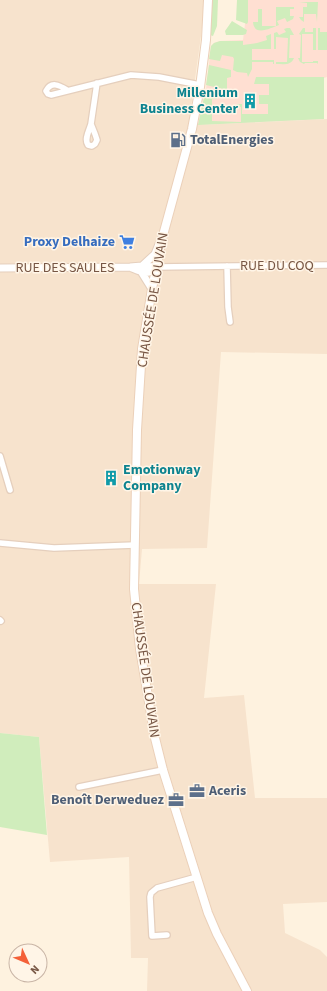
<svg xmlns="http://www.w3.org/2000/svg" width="327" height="991" font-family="'Source Sans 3',sans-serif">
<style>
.residential{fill:#f7e3cd}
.commercial{fill:#ffdfd2}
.green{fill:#d0edbc}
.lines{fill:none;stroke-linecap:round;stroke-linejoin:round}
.minor-casing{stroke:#e5cfbd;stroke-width:8}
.tertiary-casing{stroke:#e5cfbd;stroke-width:9}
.secondary-casing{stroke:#ebd0b9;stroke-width:10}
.minor{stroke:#fff;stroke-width:5.5}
.tertiary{stroke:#fff;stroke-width:7}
.secondary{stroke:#fff;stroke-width:8}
.labels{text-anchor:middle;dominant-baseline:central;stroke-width:3;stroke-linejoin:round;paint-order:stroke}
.culture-label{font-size:14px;font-weight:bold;fill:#0d838f;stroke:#fff5e7;text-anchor:end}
.service-label{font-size:14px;font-weight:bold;fill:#4e5e75;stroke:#fff5e7;text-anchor:start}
.shop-label{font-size:14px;font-weight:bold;fill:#366cbe;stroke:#fff5e7;text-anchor:end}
.street-label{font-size:14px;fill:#775644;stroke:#fff5e7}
</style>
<rect width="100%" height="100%" fill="#fef2df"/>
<path class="residential" d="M0 0H205L201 36 189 122 199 125 327 119V354L221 352 207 548 142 549 139 584H216L204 698 244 695 255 798H327V902L283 904 285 933 320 950 327 957V991H147L148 958H131L129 857 50 862 39 737 0 733Z"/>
<path class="commercial" d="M246 0H327V77L324 78V119L198 125 206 89 211 46 214 43 220 41 243 40 245 24Z"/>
<path class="green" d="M211 0H218L217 26 213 36 210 35Z
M237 0H248V22L247 24 236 20Z
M299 2H318L317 22 316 14H304V22L301 20 299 17H303V7H307V3Z
M276 7H294V9H290V16H294L293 19 287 22 285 18 277 21 279 25C271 28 254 37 253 22H258V9H262V26H276Z
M232 21 247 30 246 34 243 35H226L225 31Z
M287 28H290L294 35H290L289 58H294C291 66 283 64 276 64V62H287L288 38 276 37V49H274V33L277 32 279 35 286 32 284 29Z
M303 28H305V32H313V28H316V50H313V34H302V62H313V61H318V64L317 63H305L304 64 300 62 298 58H300L301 35 299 34Z
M318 28H320V32H327V50H318Z
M271 34V49H252V60H274V64H273V62H252V69L248 77 247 73 237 72 233 70 234 59 233 57 222 55 220 61 209 59 211 46 214 43 220 41H243V45L257 43 267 40 266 36Z
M209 65 231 70V77L227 78V90H231V91L206 85Z
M256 77H324V119L198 125 205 93 216 96 217 99H212V121L241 122V107L237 106V104H242V114H268V104H259V95H269V84H254Z
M0 733 39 737 47 835 0 827Z"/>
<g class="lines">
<defs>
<path id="minor" d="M67 90C59 85 51 81 46 91L48 94 51 95 131 75 159 77 200 85
M91 124C89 131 84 139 88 145L92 146 95 144 97 140 95 134 91 124 97 83
M227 266 228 307 230 322
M156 267 327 265
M0 456 10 490
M0 543 54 548 135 545
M0 620 1 621
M79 787 163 770
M167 935 152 936 150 897 151 893 157 888 197 877"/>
<path id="tertiary" d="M142 266 155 254 159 244
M0 268 130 267 142 266 156 267
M132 268C141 272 149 276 156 267
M142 273 152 289"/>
<path id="secondary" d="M208 0 206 40 200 87 192 129 162 239 152 289 142 349 137 430 134 589 140 649 155 738 163 770 208 913 217 934 247 991"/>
</defs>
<use href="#minor" class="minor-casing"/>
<use href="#tertiary" class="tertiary-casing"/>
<use href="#secondary" class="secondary-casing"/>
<use href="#minor" class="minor"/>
<use href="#tertiary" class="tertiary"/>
<use href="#secondary" class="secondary"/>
</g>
<defs>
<symbol id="building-bare" viewBox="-9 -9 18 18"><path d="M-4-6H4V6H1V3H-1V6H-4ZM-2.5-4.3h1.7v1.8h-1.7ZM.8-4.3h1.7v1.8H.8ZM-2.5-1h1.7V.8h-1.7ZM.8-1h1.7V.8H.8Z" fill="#0f9aa8" stroke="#fff5e7" stroke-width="2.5" paint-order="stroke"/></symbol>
<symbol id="fuel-bare" viewBox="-9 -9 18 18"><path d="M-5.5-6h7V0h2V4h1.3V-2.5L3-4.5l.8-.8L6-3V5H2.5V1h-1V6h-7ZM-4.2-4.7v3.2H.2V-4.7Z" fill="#5c6f8a" stroke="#fff5e7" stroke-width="2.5" paint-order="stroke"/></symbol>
<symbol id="supermarket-bare" viewBox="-9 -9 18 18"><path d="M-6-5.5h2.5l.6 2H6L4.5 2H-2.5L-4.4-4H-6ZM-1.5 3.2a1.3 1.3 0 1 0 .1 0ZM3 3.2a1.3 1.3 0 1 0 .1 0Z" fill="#3f7fe0" stroke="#fff5e7" stroke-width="2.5" paint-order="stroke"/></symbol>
<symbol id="office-bare" viewBox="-9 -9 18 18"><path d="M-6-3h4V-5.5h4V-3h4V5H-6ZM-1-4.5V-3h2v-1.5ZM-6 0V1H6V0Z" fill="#5c6f8a" stroke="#fff5e7" stroke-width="2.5" paint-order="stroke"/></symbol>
</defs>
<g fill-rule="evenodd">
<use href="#building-bare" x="239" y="90" width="22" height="22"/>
<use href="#fuel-bare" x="167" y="129" width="22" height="22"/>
<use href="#supermarket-bare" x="116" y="231" width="22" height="22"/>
<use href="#building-bare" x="100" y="467" width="22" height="22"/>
<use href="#office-bare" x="186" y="780" width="22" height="22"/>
<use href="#office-bare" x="165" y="789" width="22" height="22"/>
</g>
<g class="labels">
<g class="culture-label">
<text x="238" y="93">Millenium<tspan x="238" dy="16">Business Center</tspan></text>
<text x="123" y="470" text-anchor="start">Emotionway<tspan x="123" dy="16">Company</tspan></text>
</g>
<g class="service-label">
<text x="190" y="140">TotalEnergies</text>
<text x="209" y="791">Aceris</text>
<text x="164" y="800" text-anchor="end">Benoît Derweduez</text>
</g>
<g class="shop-label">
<text x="115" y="242">Proxy Delhaize</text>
</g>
<g class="street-label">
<text x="277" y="266">RUE DU COQ</text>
<text x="65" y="268">RUE DES SAULES</text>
<text transform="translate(153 300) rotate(-81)">CHAUSSÉE DE LOUVAIN</text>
<text transform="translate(145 670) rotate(82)">CHAUSSÉE DE LOUVAIN</text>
</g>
</g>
<g transform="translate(28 963) rotate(134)"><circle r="19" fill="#fff5e7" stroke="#c9b5a6"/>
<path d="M0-3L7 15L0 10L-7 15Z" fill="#f46038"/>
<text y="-6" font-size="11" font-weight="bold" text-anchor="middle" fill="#775644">N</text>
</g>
</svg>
